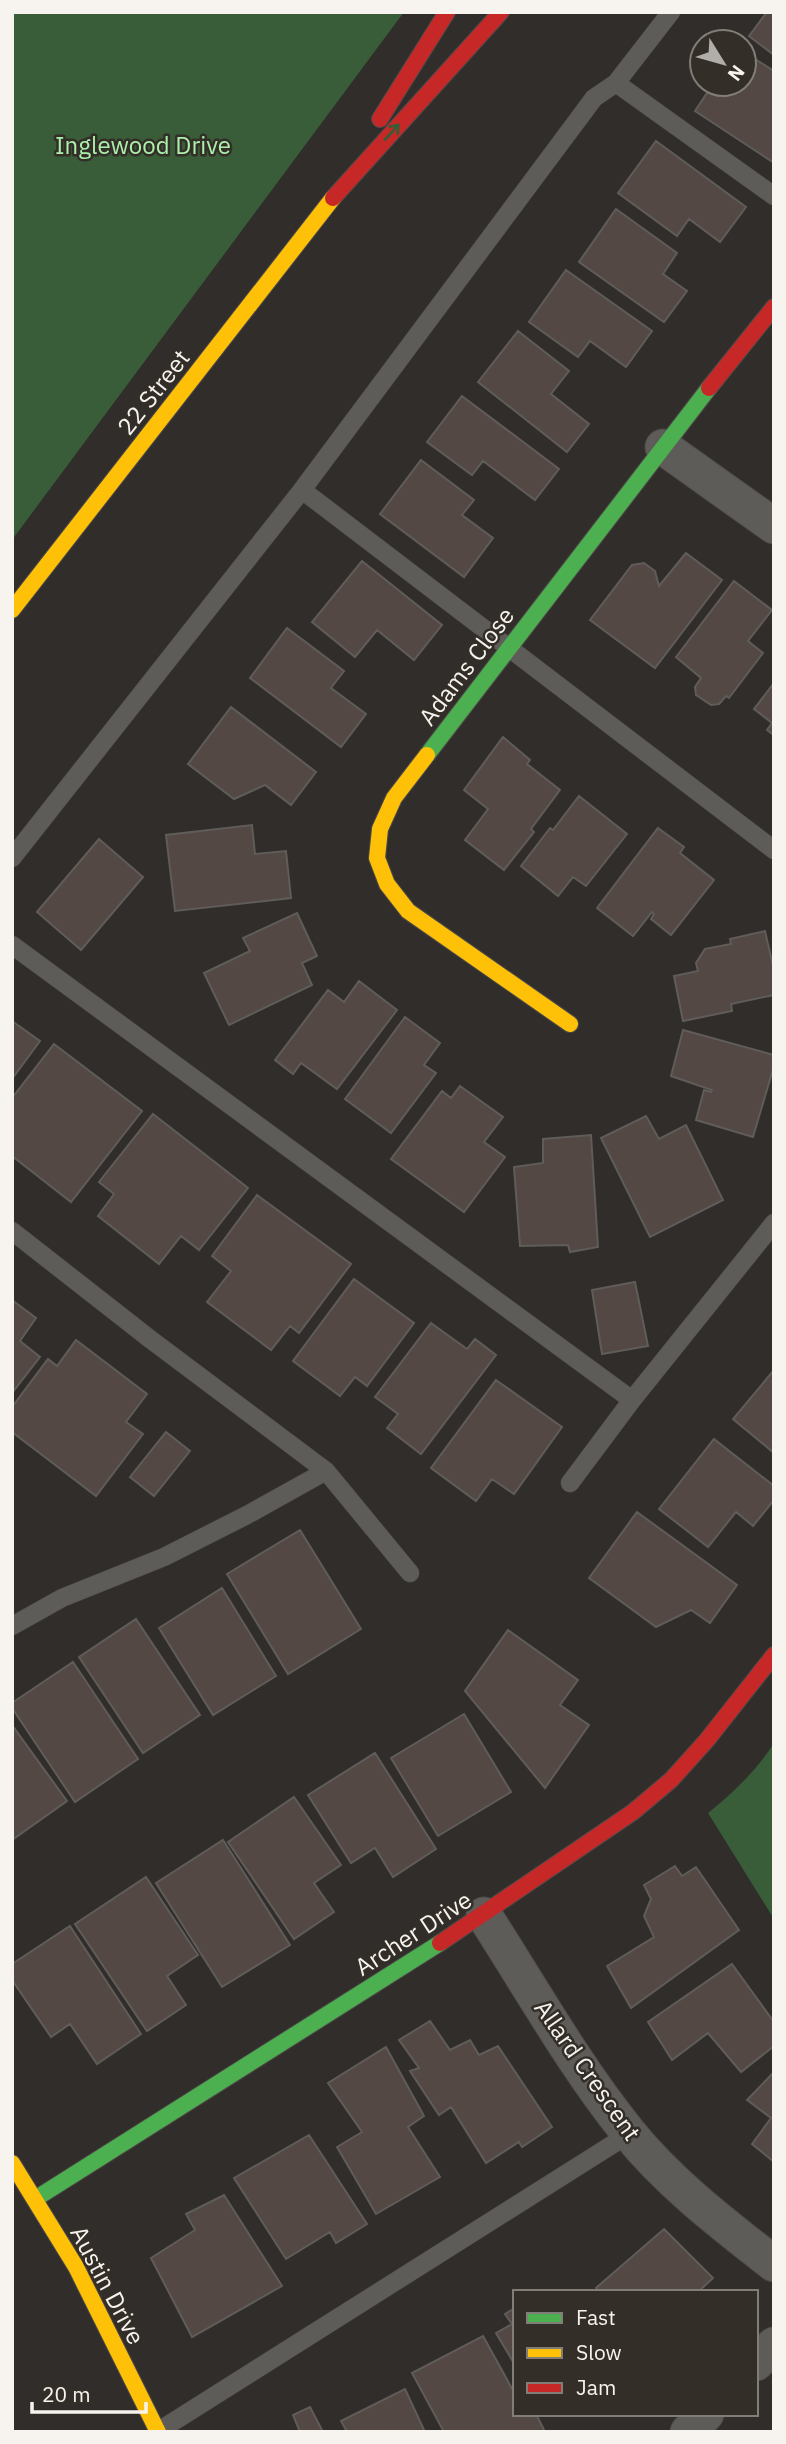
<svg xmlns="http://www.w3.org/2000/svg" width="786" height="2444" font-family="'IBM Plex Sans',sans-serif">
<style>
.green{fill:#395c39}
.building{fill:#534844;stroke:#5f5c5a;stroke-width:2}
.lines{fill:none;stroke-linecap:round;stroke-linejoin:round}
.lane-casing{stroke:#4d4a48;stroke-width:19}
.street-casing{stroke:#4d4a48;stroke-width:37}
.fast-casing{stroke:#4d4a48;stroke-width:18}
.slow-casing{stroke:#4d4a48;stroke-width:18}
.jam-casing{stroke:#4d4a48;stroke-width:18}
.lane{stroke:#5e5c59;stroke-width:18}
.street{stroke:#5e5c59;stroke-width:35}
.fast{stroke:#4caf50;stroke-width:16}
.slow{stroke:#ffc107;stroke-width:16}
.jam{stroke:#c62828;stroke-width:16}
.oneway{stroke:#3c5b35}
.labels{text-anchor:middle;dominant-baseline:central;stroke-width:5;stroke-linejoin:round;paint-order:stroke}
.park-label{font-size:24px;fill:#aaf0ab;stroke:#332e27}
.street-label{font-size:24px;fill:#f7f4ef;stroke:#332e27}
</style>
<rect width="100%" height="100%" fill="#302d2a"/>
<path class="green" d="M12 12H404L12 540Z
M774 1743V1919L708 1813C734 1792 756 1771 774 1743Z"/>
<path class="building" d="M767 12H774V55L749 36Z
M744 52 774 71V163L695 111 713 84H744Z
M656 141 746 207 720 242 689 219 677 236 618 193Z
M616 209 677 253 663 274 687 291 664 322 579 262Z
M566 270 652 331 626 367 590 341 578 357 529 322Z
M518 331 569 371 551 394 589 424 567 452 478 382Z
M462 396 559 469 535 500 483 461 472 475 427 442Z
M421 460 474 500 462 515 493 538 464 577 380 514Z
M686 553 722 580 655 668 590 620 632 565 644 563 655 571 659 586Z
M362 561 442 625 414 660 377 630 355 657 312 622Z
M734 581 772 610 748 641 763 653 729 698 726 696 719 704 711 705 696 695 695 687 701 678 676 657Z
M287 628 344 671 331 688 366 714 341 747 250 678Z
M774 683V735L767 730 772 723 754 709Z
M231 707 316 772 291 805 265 785 234 799 188 764Z
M503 737 530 760 527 764 560 790 531 829 534 832 504 870 465 840 488 809 464 790Z
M579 796 627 834 586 886 573 877 558 896 521 866 550 828 553 830Z
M252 825 255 854 286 851 291 898 175 911 166 835Z
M658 828 684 847 680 853 714 880 671 935 651 919 654 914 652 912 633 936 597 908Z
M99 839 143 877 81 950 37 912Z
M297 913 317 956 302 963 312 985 229 1025 204 973 250 951 243 938Z
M765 931 774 970V995L731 1004 732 1011 683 1021 674 976 698 971 696 963 705 949 731 944 730 939Z
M359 981 397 1010 337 1089 301 1063 293 1074 275 1060 328 990 344 1002Z
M405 1017 440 1043 424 1065 436 1073 391 1133 345 1099Z
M12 1021 40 1041 12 1079Z
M683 1030 774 1055V1066L753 1137 696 1120 704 1090 711 1092 712 1090 671 1076Z
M54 1044 142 1111 71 1202 12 1156V1098Z
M460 1086 503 1117 484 1142 505 1157 464 1212 391 1159 442 1091 451 1098Z
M153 1114 248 1188 199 1250 181 1236 159 1264 98 1216 114 1194 99 1182Z
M646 1116 659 1139 686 1125 723 1200 650 1237 601 1138Z
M591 1135 598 1247 570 1252 568 1245 520 1246 514 1167 543 1163V1139Z
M257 1195 351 1264 299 1333 290 1326 271 1350 207 1302 231 1271 212 1256Z
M354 1279 414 1323 367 1386 355 1377 340 1396 293 1361Z
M635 1282 648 1346 602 1354 592 1290Z
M12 1300 36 1318 20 1341 40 1357 12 1393Z
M431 1323 467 1349 475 1339 496 1355 421 1454 387 1428 398 1414 375 1397Z
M76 1340 147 1394 126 1422 143 1434 96 1496 12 1432V1407L48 1359 57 1366Z
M774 1370V1453L733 1419Z
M496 1380 562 1427 514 1494 492 1479 476 1501 431 1468Z
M166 1432 190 1451 154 1496 130 1477Z
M714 1439 774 1486V1500L753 1526 736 1512 708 1547 659 1509Z
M637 1512 737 1585 710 1623 691 1610 656 1627 589 1578Z
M300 1530 361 1629 288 1674 227 1574Z
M222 1588 276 1676 213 1715 159 1628Z
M136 1619 200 1715 143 1753 79 1657Z
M508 1630 578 1680 560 1705 589 1725 545 1788 465 1691Z
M73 1662 138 1759 75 1802 12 1708V1703Z
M464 1714 511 1792 438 1836 391 1758Z
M12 1725 67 1801 12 1840Z
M375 1753 436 1849 393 1877 375 1848 351 1863 308 1795Z
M294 1797 341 1865 314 1883 334 1912 294 1939 228 1842Z
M223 1840 290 1945 222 1987 156 1883Z
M675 1866 682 1876 696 1867 739 1930 631 2008 607 1966 654 1937 644 1916 651 1899 644 1885Z
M146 1877 198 1955 167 1976 186 2005 147 2031 75 1924Z
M70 1926 141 2034 97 2064 70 2024 51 2037 12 1980V1964Z
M732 1964 774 2022V2046L741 2072 708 2033 672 2060 648 2022Z
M430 2021 450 2050 470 2040 479 2055 498 2046 552 2127 522 2147 519 2142 486 2163 451 2107 439 2115 410 2071 419 2068 399 2040Z
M386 2047 424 2116 408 2127 440 2177 376 2214 337 2147 362 2132 328 2083Z
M774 2072V2162L752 2144 771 2118 747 2100Z
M309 2135 367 2224 336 2243 330 2232 286 2259 234 2178Z
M224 2195 282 2286 192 2337 151 2258 195 2230 186 2214Z
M664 2229 713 2278 698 2292H599L596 2288Z
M515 2308V2365L496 2333 512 2324 505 2314Z
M483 2336 515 2394V2414H536L545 2432H444L412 2373Z
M405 2389 425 2432H347L341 2421Z
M310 2407 323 2432H300L293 2415Z"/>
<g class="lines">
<defs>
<path id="lane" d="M616 83 774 196
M302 490 774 850
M12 858 302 490 594 98 616 83 671 12
M12 945 632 1400
M12 1231 150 1339 326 1471 410 1573
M570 1483 632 1400 774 1223
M12 1626 62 1598 164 1557 247 1515 326 1471
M157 2432 629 2134"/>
<path id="street" d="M663 447 774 526
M484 1915C531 1988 574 2065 628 2132 669 2183 723 2224 774 2264
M756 2363 774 2345
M688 2432 706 2414"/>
<path id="fast" d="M427 755 709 388
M35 2199 440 1943"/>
<path id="slow" d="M12 610 333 198
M427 755 394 798 380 829 377 858 387 884 408 911 570 1024
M12 2163 76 2267 158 2432"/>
<path id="jam" d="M380 119 447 12
M333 198 501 12
M709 388 774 307
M440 1943 633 1812 671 1780 707 1740 774 1655"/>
</defs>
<use href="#lane" class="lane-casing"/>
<use href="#street" class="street-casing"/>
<use href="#fast" class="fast-casing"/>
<use href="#slow" class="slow-casing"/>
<use href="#jam" class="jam-casing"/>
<use href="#lane" class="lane"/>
<use href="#street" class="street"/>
<use href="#fast" class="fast"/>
<use href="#slow" class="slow"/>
<use href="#jam" class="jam"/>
</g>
<defs><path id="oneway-shaft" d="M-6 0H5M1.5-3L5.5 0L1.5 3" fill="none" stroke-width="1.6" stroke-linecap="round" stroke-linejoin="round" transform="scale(1.75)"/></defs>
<use class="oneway" href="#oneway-shaft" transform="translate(392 132) rotate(-48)"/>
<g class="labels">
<g class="park-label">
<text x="143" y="145">Inglewood Drive</text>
</g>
<g class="street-label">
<text transform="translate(153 392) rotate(-52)">22 Street</text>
<text transform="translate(466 666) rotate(-53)">Adams Close</text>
<text transform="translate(413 1933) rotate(-33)">Archer Drive</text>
<text transform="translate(588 2070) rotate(55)">Allard Crescent</text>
<text transform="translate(108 2285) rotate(62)">Austin Drive</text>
</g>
</g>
<rect width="786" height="2444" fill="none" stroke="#f7f4ef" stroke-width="28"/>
<rect x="513" y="2290" width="245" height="126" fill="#332e27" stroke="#817d77" stroke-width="2"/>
<rect x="527" y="2313" width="35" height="10" fill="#4caf50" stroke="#817d77" stroke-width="2"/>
<text x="576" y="2325" font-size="21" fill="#f7f4ef">Fast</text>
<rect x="527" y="2348" width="35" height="10" fill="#ffc107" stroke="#817d77" stroke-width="2"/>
<text x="576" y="2360" font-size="21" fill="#f7f4ef">Slow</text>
<rect x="527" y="2383" width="35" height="10" fill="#c62828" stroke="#817d77" stroke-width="2"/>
<text x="576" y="2395" font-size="21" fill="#f7f4ef">Jam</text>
<g transform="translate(723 63) rotate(127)"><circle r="33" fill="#332e27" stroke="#817d77" stroke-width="2"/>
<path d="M0-5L12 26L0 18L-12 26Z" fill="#b1aeaa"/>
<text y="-10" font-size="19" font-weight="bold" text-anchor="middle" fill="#f7f4ef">N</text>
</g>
<path d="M32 2402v10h114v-10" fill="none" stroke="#f7f4ef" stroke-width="3.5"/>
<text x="42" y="2402" font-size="21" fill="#f7f4ef" stroke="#332e27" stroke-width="5" paint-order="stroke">20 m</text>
</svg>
